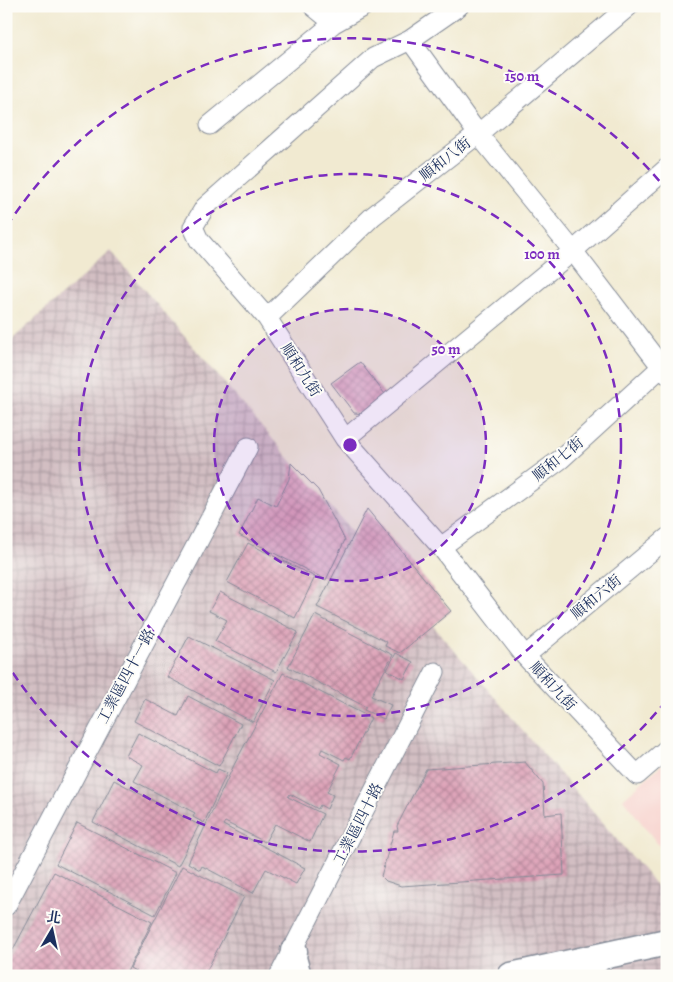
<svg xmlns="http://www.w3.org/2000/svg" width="673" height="982" font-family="Alegreya,'Noto Serif TC',serif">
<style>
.built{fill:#f7d0cb}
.industrial{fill:url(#industrial-grid)}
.building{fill:url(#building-cross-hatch)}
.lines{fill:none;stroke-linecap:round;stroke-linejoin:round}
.street-casing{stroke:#868c98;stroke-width:21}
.secondary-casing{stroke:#868c98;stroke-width:29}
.street{stroke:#fff;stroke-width:19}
.secondary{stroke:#fff;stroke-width:26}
.ring{fill:none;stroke:#7b2cbf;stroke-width:2.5;stroke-dasharray:9 6}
.labels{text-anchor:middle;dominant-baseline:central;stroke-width:4;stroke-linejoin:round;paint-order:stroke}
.street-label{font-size:15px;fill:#1b2f5e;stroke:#fdfcf7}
.centre{fill:#7b2cbf;stroke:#fdfcf7;stroke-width:2.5}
.ring-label{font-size:15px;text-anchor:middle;font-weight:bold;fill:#7b2cbf;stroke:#fdfcf7;stroke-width:4;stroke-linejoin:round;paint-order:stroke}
</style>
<defs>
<pattern id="industrial-grid" width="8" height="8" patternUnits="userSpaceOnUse" patternTransform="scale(1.25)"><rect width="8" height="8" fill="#d2bec2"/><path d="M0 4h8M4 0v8" fill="none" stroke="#aa9ba1"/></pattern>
<pattern id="building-cross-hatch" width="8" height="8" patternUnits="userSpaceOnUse" patternTransform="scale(1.25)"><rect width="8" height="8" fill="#dda2b7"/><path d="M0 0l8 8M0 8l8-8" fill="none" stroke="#b28498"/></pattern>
</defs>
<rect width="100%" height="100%" fill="#fdfcf7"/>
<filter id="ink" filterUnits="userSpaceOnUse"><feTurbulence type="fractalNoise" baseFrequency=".02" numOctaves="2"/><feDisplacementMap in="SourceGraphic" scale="10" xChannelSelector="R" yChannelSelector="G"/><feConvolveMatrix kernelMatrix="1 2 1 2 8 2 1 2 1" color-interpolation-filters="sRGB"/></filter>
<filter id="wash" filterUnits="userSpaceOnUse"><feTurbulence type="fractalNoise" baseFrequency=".0096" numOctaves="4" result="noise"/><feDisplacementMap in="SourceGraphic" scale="20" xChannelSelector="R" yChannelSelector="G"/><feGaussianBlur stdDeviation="1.12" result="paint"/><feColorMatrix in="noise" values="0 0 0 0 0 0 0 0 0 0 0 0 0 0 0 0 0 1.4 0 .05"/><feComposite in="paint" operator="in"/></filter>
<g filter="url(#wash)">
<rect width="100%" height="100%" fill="#f1ead1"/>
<path class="built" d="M667 760V856L623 799Z"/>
<path class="industrial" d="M111 251 667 898V976H6V345Z"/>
<g id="blocks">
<path class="building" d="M360 362 388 398 368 414 354 413 331 383Z
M291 463 318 490 345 540 326 580 239 535 258 497 276 506 289 479Z
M367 509 451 611 400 653 385 646 387 642 317 607Z
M248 543 315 577 295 618 227 582Z
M220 592 298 632 276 672 215 641 227 620 209 611Z
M315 615 393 655 371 696 391 705 384 719 364 710 366 707 288 667Z
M189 636 275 680 253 722 167 677Z
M396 653 413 662 404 679 387 670Z
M283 673 371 718 350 759 346 757 344 760 322 749 320 753 341 764 327 792 333 795 327 809 320 805 318 809 290 794 288 797 323 814 310 842 275 824 265 842 225 822 223 825 305 868 296 884 266 869 253 893 202 866 200 870 188 863 234 765Z
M188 696 241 724 219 766 134 721 145 699 178 716Z
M138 733 216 773 218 769 227 773 204 823 193 817 195 813 134 781 143 765 126 756Z
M525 762 543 784 545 815 561 813 564 875 401 886 386 881 381 876 394 831H398L397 826 426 769Z
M114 780 199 825 178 866 93 822Z
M77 823 176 873 155 915 56 864Z
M182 866 244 897 204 976H144L130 968Z
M54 872 152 922 125 976H6V963Z"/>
</g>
</g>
<g filter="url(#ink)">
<use href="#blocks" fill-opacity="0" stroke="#868c98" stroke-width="1"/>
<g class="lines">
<defs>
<path id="street" d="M313 6 334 23
M459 6 410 40 373 58 205 207 193 227 199 240 267 318 345 439 441 547 525 656 637 775 667 749
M410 40 478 134 573 251 667 374
M210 125 334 23 364 6
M267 318 373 216 478 134 629 6
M345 439 573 251 667 168
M441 547 561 459 667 362
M525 656 667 538
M6 906 248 447
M279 976 435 672
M589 976 603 957"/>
<path id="secondary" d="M294 951 293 958 298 976
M511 976 667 942"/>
</defs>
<use href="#street" class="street-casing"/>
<use href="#secondary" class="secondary-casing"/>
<use href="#street" class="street"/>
<use href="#secondary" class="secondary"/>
</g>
</g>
<circle cx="350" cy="445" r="136" fill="#7b2cbf" fill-opacity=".12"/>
<g class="ring">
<circle cx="350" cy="445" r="136"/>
<circle cx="350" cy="445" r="271"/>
<path d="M666 701A407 407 0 0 1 7 664M7 226A407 407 0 0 1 666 189"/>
</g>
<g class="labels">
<g class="street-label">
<text transform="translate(445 159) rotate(-38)">順和八街</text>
<text transform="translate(301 370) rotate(57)">順和九街</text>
<text transform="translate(558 459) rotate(-39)">順和七街</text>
<text transform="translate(596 597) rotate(-40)">順和六街</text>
<text transform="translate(126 676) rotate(-62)">工業區四十一路</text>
<text transform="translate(553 686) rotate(47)">順和九街</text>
<text transform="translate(358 824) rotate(-63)">工業區四十路</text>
</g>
</g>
<circle cx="350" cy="445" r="8" class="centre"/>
<g class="ring-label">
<text x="522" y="81">150 m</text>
<text x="542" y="259">100 m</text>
<text x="446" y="354">50 m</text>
</g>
<rect width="673" height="982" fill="none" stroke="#fdfcf7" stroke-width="25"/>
<g transform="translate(52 930) rotate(9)" stroke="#fdfcf7" stroke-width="4" paint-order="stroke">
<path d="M0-4L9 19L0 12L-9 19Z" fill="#1b2f5e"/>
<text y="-8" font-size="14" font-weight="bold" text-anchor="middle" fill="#1b2f5e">北</text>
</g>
</svg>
